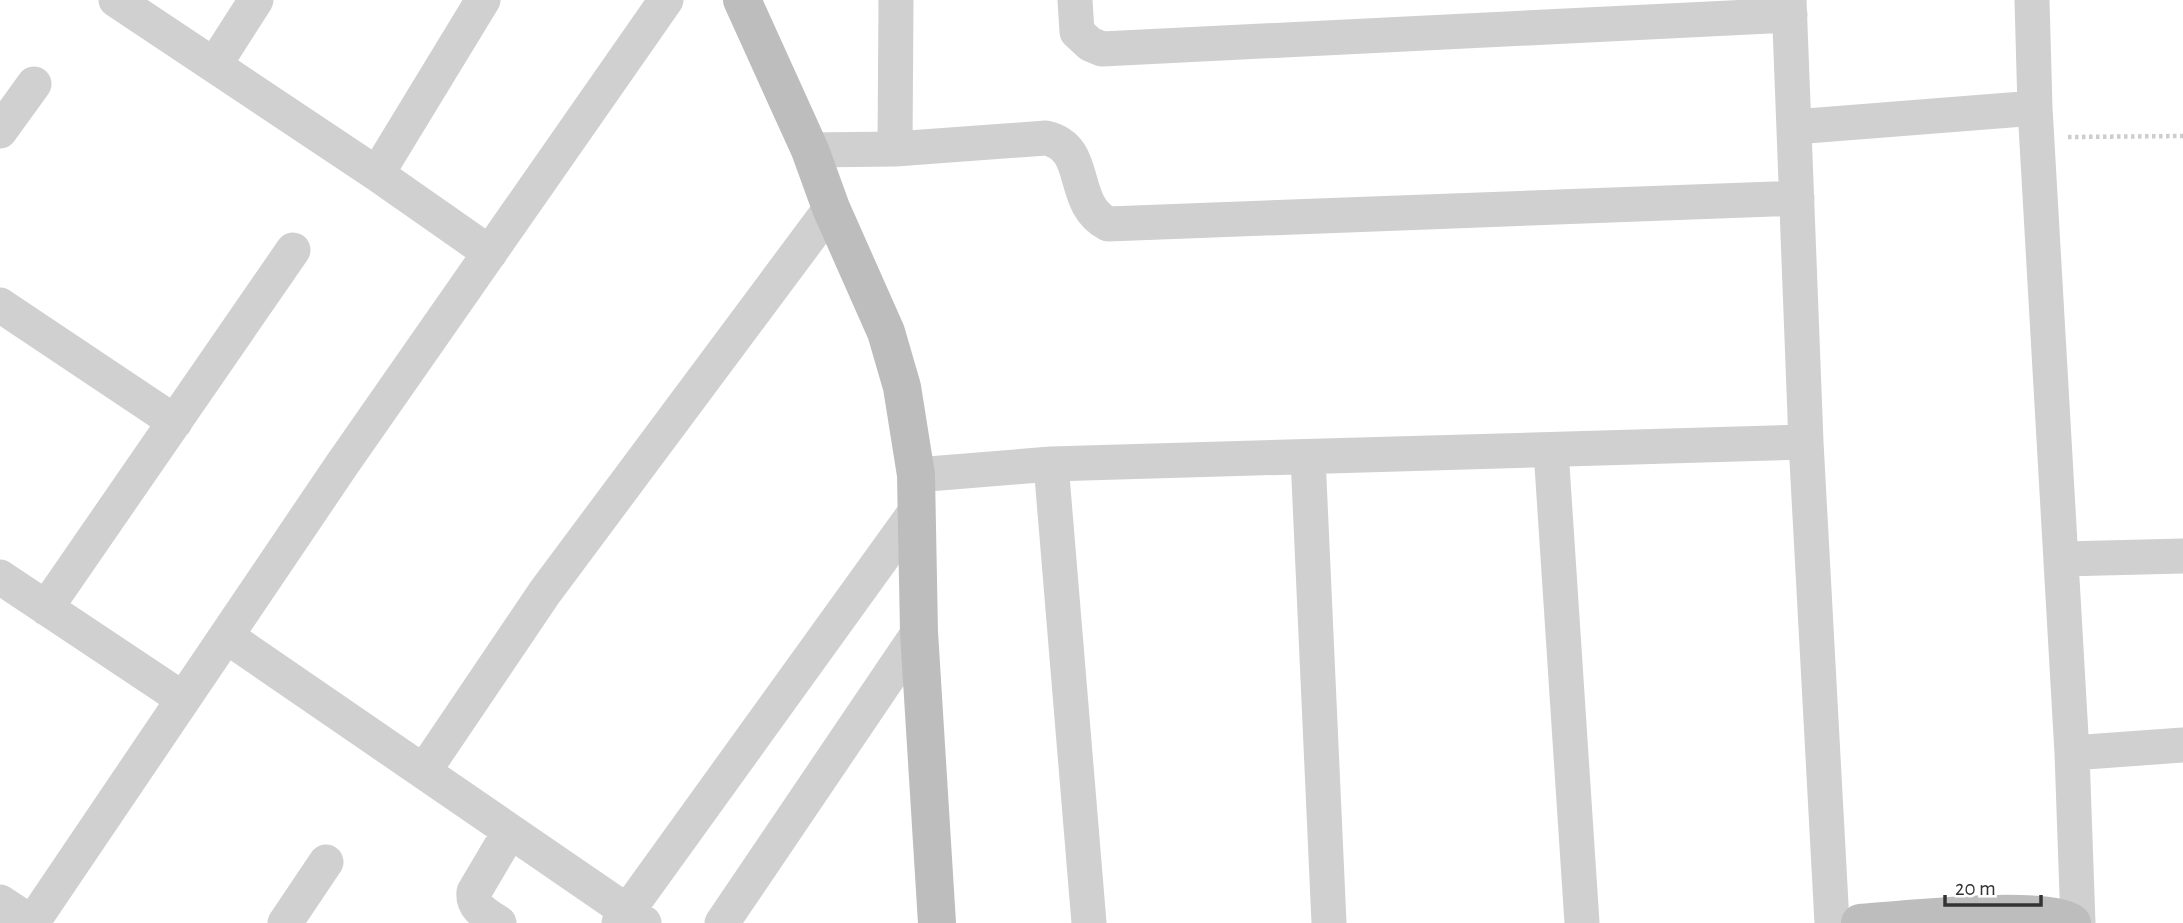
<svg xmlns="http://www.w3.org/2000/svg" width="2183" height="923" font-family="'Alegreya Sans',sans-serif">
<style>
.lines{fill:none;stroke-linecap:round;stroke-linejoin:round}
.path{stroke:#cdcdcd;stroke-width:4.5;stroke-dasharray:3.5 3.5;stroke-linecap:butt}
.street{stroke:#d0d0d0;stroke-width:35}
.secondary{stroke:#bdbdbd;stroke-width:38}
</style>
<rect width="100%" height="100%" fill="#fff"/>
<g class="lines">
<path class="path" d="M2068 137 2183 136"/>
<path class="street" d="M116 0 377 174 490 253
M1075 0 1077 32 1090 44 1102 49 1790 15
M1789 0 1806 442 1832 923
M2032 0 2035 108 2072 753 2078 923
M215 64 256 0
M1794 127 2035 108
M0 131 34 84
M895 149 896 0
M810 150 895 149 1046 138C1091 148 1068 203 1108 224L1797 198
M377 174 483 0
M0 305 175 422
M1551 450 1582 923
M1308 457 1329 923
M1051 464 1089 923
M916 475 1051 464 1806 442
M2063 559 2183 556
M0 577 183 699
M46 608 293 250
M226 636 644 923
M2072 753 2183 745
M424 771 545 592 831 208
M0 902 32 923
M32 923 341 466 666 0
M285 923 326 862
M499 923C487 915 472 908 474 892L510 831
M619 923 916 511
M722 923 919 632"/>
<path class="secondary" d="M742 0 810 150 831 208 886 332 902 387 916 475 919 632 937 923
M1860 923C1898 920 2046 904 2072 923"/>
</g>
<path d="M1945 895v10h96v-10" fill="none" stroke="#333333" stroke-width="3.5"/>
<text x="1955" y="895" font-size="21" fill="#333333" stroke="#ffffff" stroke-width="5" paint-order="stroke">20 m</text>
</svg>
